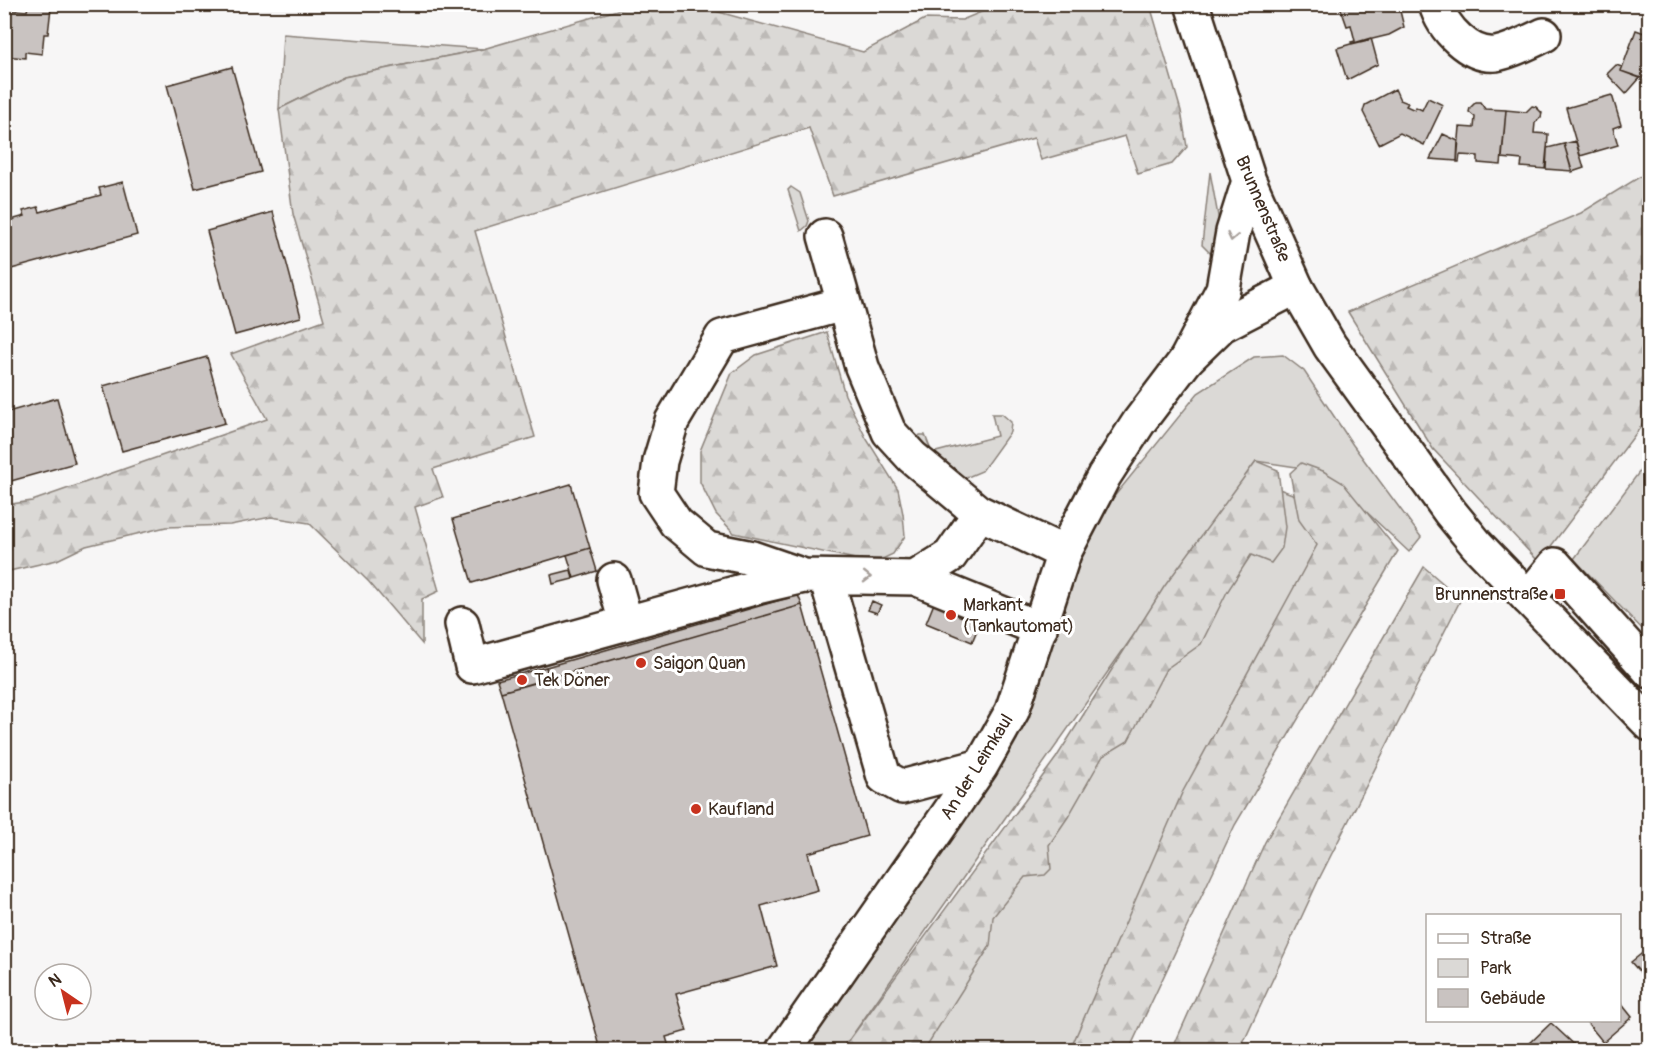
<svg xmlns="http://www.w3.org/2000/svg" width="1654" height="1055" font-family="Pangolin,sans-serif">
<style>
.green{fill:#dbd9d6;stroke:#8b827a;stroke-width:1.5}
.forest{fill:url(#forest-firs);stroke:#8b827a;stroke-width:1.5}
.building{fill:#c9c3c1;stroke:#3b2a1e;stroke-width:1.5}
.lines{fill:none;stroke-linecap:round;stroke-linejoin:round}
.minor-casing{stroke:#3b2a1e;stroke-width:38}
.major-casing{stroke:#3b2a1e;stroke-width:38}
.minor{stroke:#fff;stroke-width:33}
.major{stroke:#fff;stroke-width:33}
.oneway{stroke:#a79f9a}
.poi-dot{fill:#c8321e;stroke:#fff;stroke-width:2}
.labels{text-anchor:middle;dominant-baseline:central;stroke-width:6;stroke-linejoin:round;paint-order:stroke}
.street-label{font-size:18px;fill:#3b2a1e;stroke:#fff}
.poi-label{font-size:18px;fill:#3b2a1e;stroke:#fff;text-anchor:start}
</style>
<defs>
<pattern id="forest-firs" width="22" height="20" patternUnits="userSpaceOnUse" patternTransform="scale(1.5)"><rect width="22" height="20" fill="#dbd9d6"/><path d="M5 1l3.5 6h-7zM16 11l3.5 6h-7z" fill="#bdbab7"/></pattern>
</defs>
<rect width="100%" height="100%" fill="#f7f6f6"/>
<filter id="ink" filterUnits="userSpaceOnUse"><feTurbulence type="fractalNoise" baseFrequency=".0167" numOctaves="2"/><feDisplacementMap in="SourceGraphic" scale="12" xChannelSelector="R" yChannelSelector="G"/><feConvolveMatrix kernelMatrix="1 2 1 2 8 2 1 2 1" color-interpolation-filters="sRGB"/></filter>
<g filter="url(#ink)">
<path class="green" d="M283 34 483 49 344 77 279 109Z
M1210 172 1222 238 1220 256 1210 253 1202 245Z
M791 187 800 193 809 221 807 226 801 231 788 190Z
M1283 355 1304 371 1353 445 1421 537 1409 552 1323 471 1256 461 842 1050H795L1011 737 1083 535 1198 393 1254 357Z
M992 414H1002L1011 422 1010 432 982 471 970 476 959 478 916 440 920 435H925L932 453 997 436Z
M1649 459V636L1574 559Z
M1266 484 1337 511 1092 1050H883Z"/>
<path class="forest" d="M638 4 642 5 652 12 708 9 863 52 925 19 962 20 998 5H1150L1181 111 1187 147 1172 164 1138 174 1125 136 1041 160 1034 138 833 196 809 128 475 231 535 437 433 469 443 497 415 507 439 591 422 599V644L369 582 309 523 271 517 230 525 166 527 86 546 57 560 5 572V505L32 501 267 419 231 354 324 320 293 214 279 109 344 77 483 49Z
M1649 171V416L1539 562 1433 449 1348 312 1581 213Z
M827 332 845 395 866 438 898 489 903 514 905 536 893 554 874 563 734 533 716 514 700 482V451L732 373 756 355Z
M1256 461 1278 470 1285 527 1282 548 1271 563 1251 555 1227 592 1201 644 1166 669 1128 741 1103 756 1068 817 1049 845 1051 869 1045 875 1025 877 993 917 990 946 924 1050H842L1056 758 1164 587Z
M1301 463 1323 471 1343 483 1398 551 1235 825 1129 1050H1070L1182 793 1317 545 1299 520 1290 473Z
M1424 567 1461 599 1320 877 1240 1050H1172L1265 842Z"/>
<path class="building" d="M1346 4H1391L1393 11H1400L1404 27 1389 35 1352 44 1351 42 1355 41 1351 25 1347 26 1340 6Z
M28 6 51 8 48 34H44L42 54 25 52V58L4 56V9L27 11Z
M1636 30 1650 35V81L1621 71Z
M1371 38 1378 64 1347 80 1337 48Z
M1616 65 1622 67 1621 71 1640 78 1626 94 1607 74Z
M232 67 261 172 195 189 167 85Z
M1395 89 1400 100 1408 103 1406 106 1415 110 1416 107 1422 110 1428 98 1443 105 1424 145 1400 133 1379 144 1363 112 1365 105Z
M1612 95 1621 125 1613 128 1618 145 1580 156 1566 108Z
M1476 102H1480L1485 109 1506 110 1501 165 1478 163V156L1460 155 1459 162H1457L1460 127 1474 128 1475 117 1469 112 1470 108Z
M1532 106 1536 107 1542 113 1541 117 1535 123 1534 133 1548 134 1546 169 1521 167 1522 160 1502 158 1506 110 1526 112Z
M1443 134 1458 141 1457 161 1430 159Z
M1576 141 1584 168 1572 172 1564 144Z
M1564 144 1572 171 1545 169 1547 148Z
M123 182 137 235 4 271V222L25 216 23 211 38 207 40 212 101 195 99 188Z
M273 212 301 317 235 335 207 231Z
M207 357 225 423 122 451 103 386Z
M57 398 75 463 4 483V413Z
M571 484 590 548 472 583 453 519Z
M590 548 597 571 574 578 567 555Z
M571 570 573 579 553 584 551 575Z
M798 595 802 605 550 678 546 667Z
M937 596 983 616 972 642 926 623Z
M872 601 881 605 877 613 868 610Z
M802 605 867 836 808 853 818 890 761 906 777 966 676 994 687 1031 666 1037 670 1050H601L501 692Z
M546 667 549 679 501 692 497 680Z
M1650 947V984L1631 962Z
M1620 1002 1632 1017 1603 1042 1585 1020H1620Z
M1551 1023 1580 1050H1532L1527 1046Z"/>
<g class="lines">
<defs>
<path id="minor" d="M1436 4C1443 29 1470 57 1496 54 1510 52 1531 41 1544 35
M825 236 862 367 889 432 912 457 978 512 1064 553
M843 304 722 337 672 421 660 461 656 493 676 523 707 549 752 558 804 576 915 578 950 556 973 523 978 512
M826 577 884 777 902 787 981 766
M915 578 1040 629
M614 580 626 623
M1528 598 1555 565 1650 671
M462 624 472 666 757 587 804 576
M784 1050 944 820 981 766 1012 711 1064 553 1104 476 1139 422 1186 360 1222 325 1296 287"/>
<path id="major" d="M1192 4 1249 181 1296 287 1330 346 1450 512 1477 545 1650 724
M1186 360 1223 289 1233 232 1249 181"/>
</defs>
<use href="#minor" class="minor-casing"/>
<use href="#major" class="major-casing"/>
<use href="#minor" class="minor"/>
<use href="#major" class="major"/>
</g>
<defs><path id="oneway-chevron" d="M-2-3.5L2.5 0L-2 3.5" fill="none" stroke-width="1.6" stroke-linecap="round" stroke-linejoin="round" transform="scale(1.5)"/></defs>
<g class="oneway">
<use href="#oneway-chevron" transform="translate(1232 237) rotate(102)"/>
<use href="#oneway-chevron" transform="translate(867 577) rotate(1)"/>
</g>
</g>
<g class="poi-dot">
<rect x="1554" y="588" width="12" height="12" rx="3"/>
<circle cx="951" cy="615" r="6"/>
<circle cx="641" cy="663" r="6"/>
<circle cx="522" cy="680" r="6"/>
<circle cx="696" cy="809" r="6"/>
</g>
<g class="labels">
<g class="street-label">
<text transform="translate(1263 209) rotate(67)">Brunnenstraße</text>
<text transform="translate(977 767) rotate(-58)">An der Leimkaul</text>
</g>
<g class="poi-label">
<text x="1548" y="594" text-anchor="end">Brunnenstraße</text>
<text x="963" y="605">Markant<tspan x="963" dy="21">(Tankautomat)</tspan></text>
<text x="653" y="663">Saigon Quan</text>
<text x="534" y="680">Tek Döner</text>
<text x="708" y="809">Kaufland</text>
</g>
</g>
<rect width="1654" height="1055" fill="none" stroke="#fff" stroke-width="24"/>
<rect x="12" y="12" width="1630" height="1031" fill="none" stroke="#3b2a1e" stroke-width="2" filter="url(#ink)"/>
<rect x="1426" y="914" width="195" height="108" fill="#ffffff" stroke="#b1aaa5" stroke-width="1.5"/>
<rect x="1438" y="934" width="30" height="9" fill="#ffffff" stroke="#b1aaa5" stroke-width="1.5"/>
<text x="1480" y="944" font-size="18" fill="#3b2a1e">Straße</text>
<rect x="1438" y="959" width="30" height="18" fill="#dbd9d6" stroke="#b1aaa5" stroke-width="1.5"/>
<text x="1480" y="974" font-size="18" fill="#3b2a1e">Park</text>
<rect x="1438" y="989" width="30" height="18" fill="#c9c3c1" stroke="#b1aaa5" stroke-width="1.5"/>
<text x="1480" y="1004" font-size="18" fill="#3b2a1e">Gebäude</text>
<g transform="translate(63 992) rotate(325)"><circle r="28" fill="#ffffff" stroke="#b1aaa5" stroke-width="1.5"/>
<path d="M0-4.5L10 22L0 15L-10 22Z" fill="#c8321e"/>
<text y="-9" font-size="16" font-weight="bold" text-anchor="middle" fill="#3b2a1e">N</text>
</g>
</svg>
